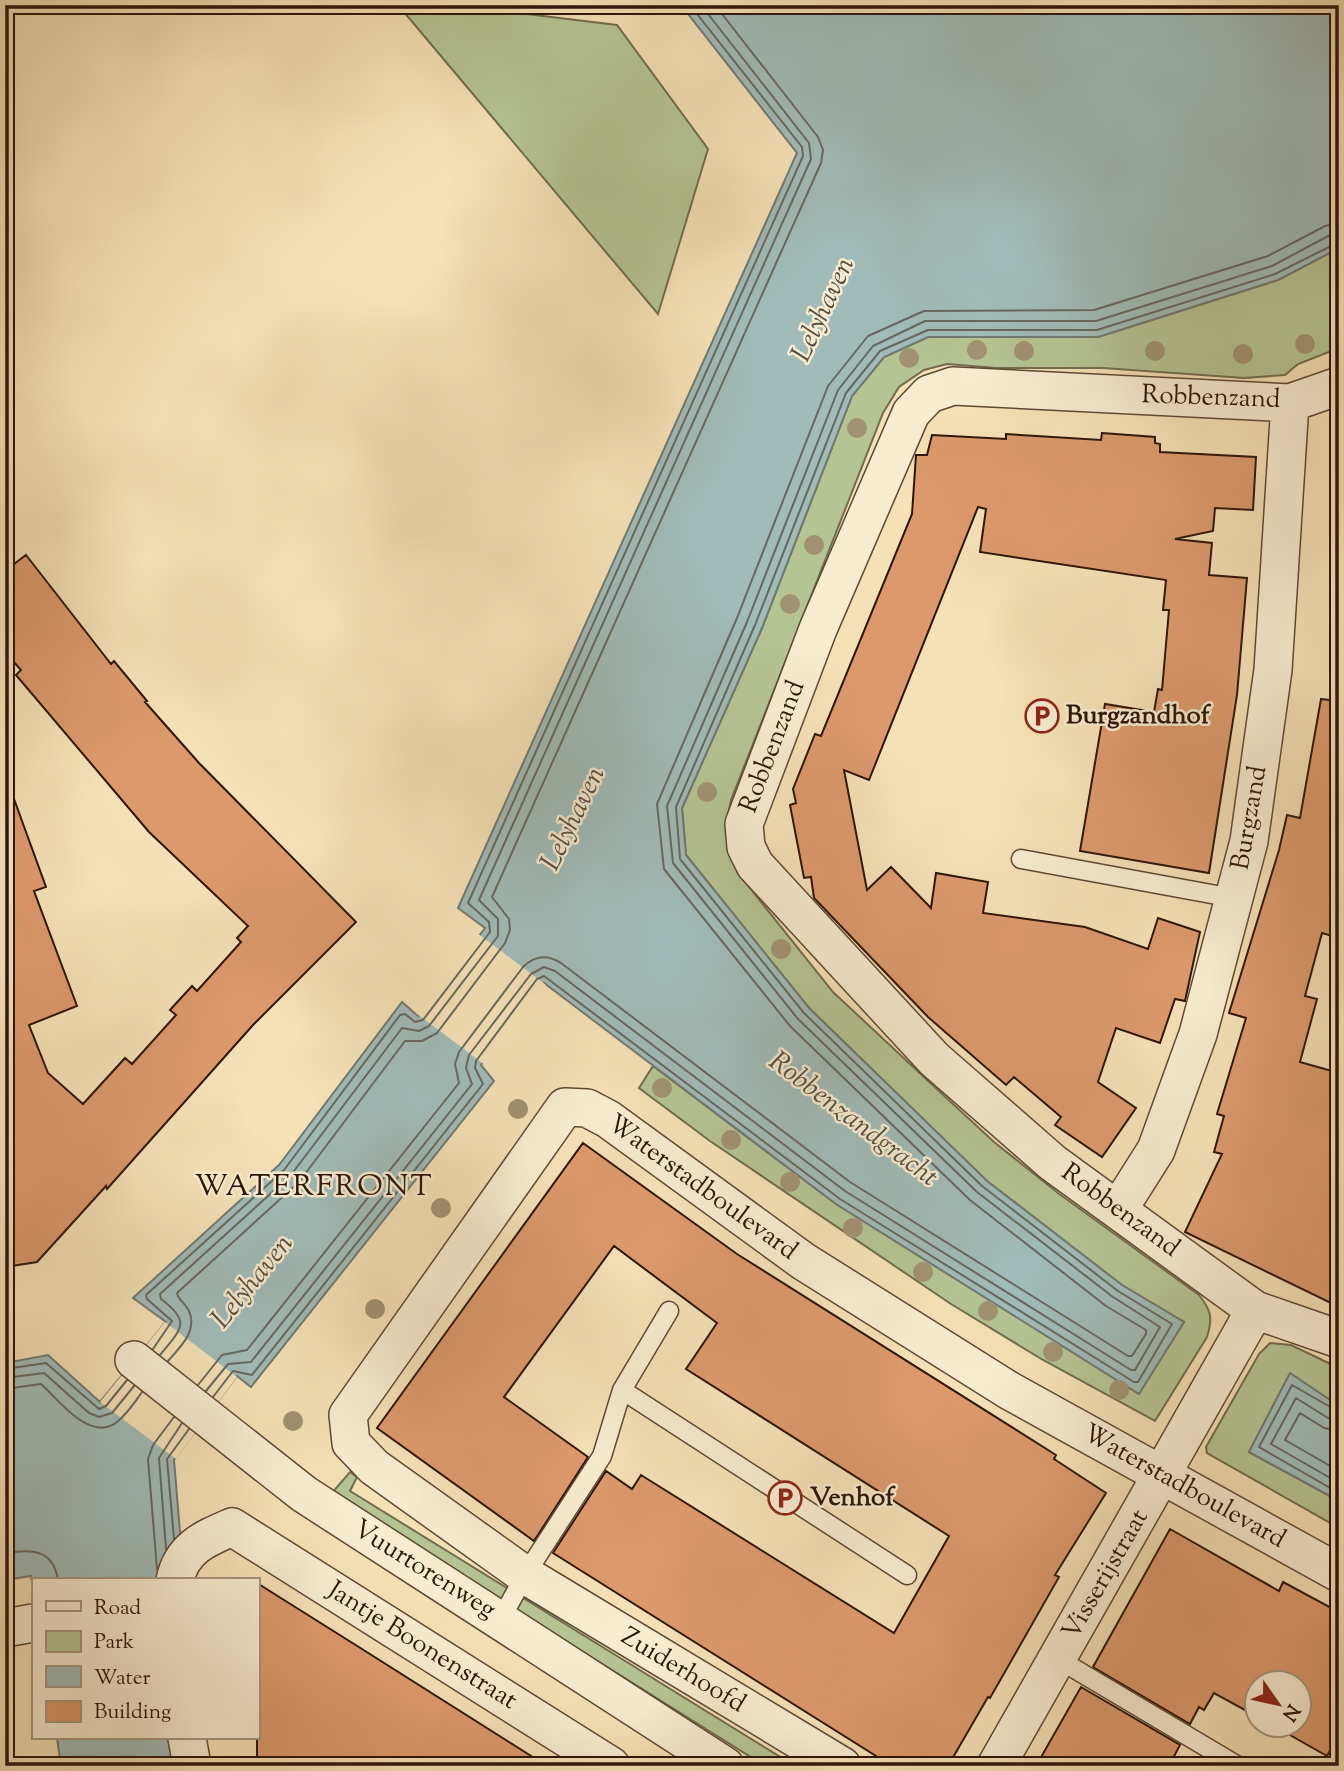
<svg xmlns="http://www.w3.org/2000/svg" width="1344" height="1771" font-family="'Sorts Mill Goudy',serif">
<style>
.green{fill:#b5c493;stroke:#716c4e;stroke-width:2}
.water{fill:#a0bbb8;stroke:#727972;stroke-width:2}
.pier{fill:#f5e1b6}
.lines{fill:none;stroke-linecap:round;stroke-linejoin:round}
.shore{stroke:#666860;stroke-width:2}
.building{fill:#dc996c;stroke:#2d1508;stroke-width:2}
.service-casing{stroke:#5f4834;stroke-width:21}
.minor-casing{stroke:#5f4834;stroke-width:40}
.service{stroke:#f8ecd0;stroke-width:18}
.minor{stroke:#f8ecd0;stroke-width:37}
.tree{fill:#a19271}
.labels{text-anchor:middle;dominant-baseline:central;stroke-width:5;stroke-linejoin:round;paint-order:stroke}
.street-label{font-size:26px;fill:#2d1508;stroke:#f8ecd0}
.poi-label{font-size:26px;font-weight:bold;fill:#2d1508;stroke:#f8ecd0;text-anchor:start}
.water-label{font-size:28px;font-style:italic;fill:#554f46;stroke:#f8ecd0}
.quarter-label{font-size:30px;letter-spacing:2px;fill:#2d1508;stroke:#f8ecd0}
</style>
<rect width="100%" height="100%" fill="#f5e1b6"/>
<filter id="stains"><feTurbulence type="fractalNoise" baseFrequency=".00286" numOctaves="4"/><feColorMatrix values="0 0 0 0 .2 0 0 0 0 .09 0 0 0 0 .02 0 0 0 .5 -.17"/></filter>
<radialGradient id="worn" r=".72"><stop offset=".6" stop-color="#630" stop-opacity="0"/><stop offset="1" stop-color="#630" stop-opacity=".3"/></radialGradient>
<path class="green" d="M398 5H453L617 25 708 149 658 314Z
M1339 248V348L1298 364 1285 375 1244 378 1103 368H996L947 364 924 370 899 387 883 413 731 800C725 829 726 847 738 873L833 992 925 1078 994 1142 1058 1193 1199 1295C1211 1310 1213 1318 1207 1337L1155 1421 1043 1360 951 1304 710 1141 639 1088 653 1066 836 1204 1138 1393 1184 1322 1122 1285 987 1181 809 1008 686 855 682 808 762 628 852 396 884 357 928 337H1098L1278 280Z
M1270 1343 1291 1345 1339 1368V1406L1290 1374 1249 1452 1339 1501V1528L1207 1453 1206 1447 1259 1354Z
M350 1472 357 1477 350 1491 795 1766H765L331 1494Z"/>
<path class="water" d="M681 5H1339V248L1278 280 1098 337H928L884 357 852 396 762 628 682 808 686 855 809 1008 987 1181 1122 1285 1184 1322 1139 1394 836 1204 544 983 481 1065 494 1081 251 1387 237 1376 174 1460 184 1580H33V1588L31 1576 5 1580V1363L48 1355 100 1402 166 1322 133 1298 279 1165 402 1002 418 1016 485 928 458 908 797 153Z
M1290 1373 1339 1406V1501L1249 1452Z
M57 1738H198L201 1766H61Z"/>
<path class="pier" d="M477 933 546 985 485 1065 416 1013Z
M165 1322 237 1377 176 1459 100 1402Z"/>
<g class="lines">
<path class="shore" d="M153 1349 172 1321 147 1299 146 1295 284 1170 400 1015 405 1014 415 1022 423 1020 490 932 489 922 468 903 803 156 802 147 690 5
M160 1355C181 1329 192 1322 161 1299L160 1294 291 1175 402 1028 419 1031 429 1026 498 936V919L479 900 811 159 809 143 701 5
M168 1361C180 1347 198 1331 189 1311 186 1304 178 1300 177 1293L299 1182 405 1041H422L437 1033 505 943 510 930 509 919 492 897 821 163 823 150 818 137 715 5
M5 1369 46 1363 99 1409 106 1406 127 1380
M5 1378 44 1373 89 1413 99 1417 112 1413 134 1386
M198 1385 222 1355 247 1350 459 1083 455 1064 459 1052 523 967C534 956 547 954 561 963L850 1182 1128 1356H1132L1146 1334V1330L1106 1306 970 1200 790 1026 664 869 657 804 737 618 828 386 868 336 924 311 1094 310 1268 256 1325 226 1339 223
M5 1389 41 1384C59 1400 90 1443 117 1422 127 1414 135 1402 142 1392
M206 1391 228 1364 251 1362 472 1084 466 1068 469 1055 531 974 544 967 555 971 845 1191 1131 1370H1135L1160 1327 1113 1297 977 1192 798 1019 673 863 667 806 747 622 838 390 873 346 925 321H1096L1272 266 1330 235 1339 234
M213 1397 233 1371 252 1375 483 1084 475 1068 476 1061 537 979 544 976 840 1199 1134 1382H1138L1172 1324 1118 1291 982 1186 804 1013 680 859 676 807 755 625 846 393 880 351 928 330H1097L1275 274 1339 242
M1339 1412 1292 1385 1259 1447 1339 1493
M1339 1420 1328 1418 1296 1398 1271 1444 1339 1483
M1339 1431 1324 1428 1300 1413 1285 1440 1339 1471
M174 1539 167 1459 189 1429
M166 1549 159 1458 182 1423
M5 1553C32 1549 53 1549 58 1580
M157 1569 148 1459 153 1445 174 1417"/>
</g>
<path class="building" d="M1102 433 1155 437V443L1160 444V452L1256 457 1253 510 1215 508 1213 531 1175 539 1212 543 1209 575 1247 578 1237 695 1209 873 1080 851 1105 704 1154 712 1158 689 1162 690 1169 610H1163L1166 580 980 552 986 509 978 507 869 780 844 770 867 890 891 867 931 908 936 873 988 882 983 913 1085 927 1148 949 1158 918 1200 932 1185 1001 1175 999 1160 1043 1116 1028 1098 1082 1136 1108 1102 1157 1055 1125 1061 1117 1014 1077 1006 1085 928 1017 814 898 811 877 804 878 790 805 796 803 793 789 815 734 821 736 912 514 916 455H927L932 435 1006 439V434L1101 440Z
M26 555 111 664 114 661 147 701 145 702 199 763 356 922 253 1025 107 1189 106 1186 37 1262 5 1267V940L10 938 5 926V788H10L46 887 34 891 77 1006 29 1025 48 1073 83 1104 125 1058 132 1064 176 1015 170 1010 192 986 197 991 241 942 237 938 248 926 149 832 16 675 21 670 5 652V571Z
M1321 699 1339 701V938L1322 933 1305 996 1317 999 1300 1062 1339 1073V1307L1185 1232 1222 1154 1214 1152 1224 1116 1217 1114 1246 1018 1229 1013 1279 850 1287 815 1300 818Z
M583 1143 737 1254 1056 1455 1054 1459 1106 1493 1055 1575 1059 1577 990 1698 988 1697 948 1766H892L553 1553 606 1471 632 1489 641 1475 894 1633 949 1536 686 1369 717 1323 614 1246 504 1397 588 1457 534 1541 377 1428Z
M1170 1529 1279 1591 1283 1582 1339 1612V1734L1327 1756 1274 1726H1298V1684H1256V1716L1214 1693 1204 1710 1199 1707 1190 1724 1093 1667Z
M257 1583 362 1649 547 1766H257Z
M1081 1687 1180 1745 1169 1766H1036Z"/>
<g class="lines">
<defs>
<path id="service" d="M1021 859 1233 898
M622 1390 907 1575
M501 1619 525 1575 602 1456 622 1390 669 1311
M1058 1659 1238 1766"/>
<path id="minor" d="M1339 386 1290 403 953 386 929 394 911 413 818 629 744 824 746 847 755 865 934 1059 1053 1163 1255 1310 1339 1339
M1118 1210 1156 1150 1198 1034 1249 841 1273 670 1290 403
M134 1360 304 1494 725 1766
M175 1580C182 1548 204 1539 232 1527L611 1766
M5 1628 33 1623
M187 1738 192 1766
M842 1766 525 1575 374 1467 351 1443 348 1415 565 1107 587 1108 608 1119 803 1261 1010 1391 1339 1573
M996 1766 1255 1310"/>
</defs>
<use href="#service" class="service-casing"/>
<use href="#minor" class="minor-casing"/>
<use href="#service" class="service"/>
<use href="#minor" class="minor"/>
</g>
<g class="tree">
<circle cx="1305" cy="344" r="10"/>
<circle cx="977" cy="350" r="10"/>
<circle cx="1024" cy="351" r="10"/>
<circle cx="1155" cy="351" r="10"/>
<circle cx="1243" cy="354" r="10"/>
<circle cx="909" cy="358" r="10"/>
<circle cx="857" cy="428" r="10"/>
<circle cx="814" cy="545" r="10"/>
<circle cx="790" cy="604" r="10"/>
<circle cx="707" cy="792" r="10"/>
<circle cx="781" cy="949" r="10"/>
<circle cx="662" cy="1088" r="10"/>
<circle cx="518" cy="1109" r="10"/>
<circle cx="731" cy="1140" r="10"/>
<circle cx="790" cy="1182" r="10"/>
<circle cx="441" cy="1208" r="10"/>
<circle cx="853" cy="1228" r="10"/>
<circle cx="923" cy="1272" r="10"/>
<circle cx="375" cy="1309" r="10"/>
<circle cx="988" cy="1311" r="10"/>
<circle cx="1053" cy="1352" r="10"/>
<circle cx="1119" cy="1390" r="10"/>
<circle cx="293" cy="1421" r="10"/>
</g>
<defs>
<symbol id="parking-ring" viewBox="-11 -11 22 22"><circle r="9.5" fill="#f8ecd0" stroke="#8f2418" stroke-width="1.5"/><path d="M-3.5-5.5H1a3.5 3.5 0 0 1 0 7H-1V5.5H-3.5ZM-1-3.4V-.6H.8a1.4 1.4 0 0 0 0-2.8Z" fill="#8f2418"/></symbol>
</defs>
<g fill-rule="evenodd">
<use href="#parking-ring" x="1023" y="697" width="38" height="38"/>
<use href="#parking-ring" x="766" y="1479" width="38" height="38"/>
</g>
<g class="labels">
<g class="street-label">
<text transform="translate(1211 398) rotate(2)">Robbenzand</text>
<text transform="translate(773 747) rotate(-69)">Robbenzand</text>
<text transform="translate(1250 818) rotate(-80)">Burgzand</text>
<text transform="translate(702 1188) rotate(36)">Waterstadboulevard</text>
<text transform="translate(1120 1211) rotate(36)">Robbenzand</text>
<text transform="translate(1184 1487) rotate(29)">Waterstadboulevard</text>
<text transform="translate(424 1570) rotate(32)">Vuurtorenweg</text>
<text transform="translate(1106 1575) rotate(-60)">Visserijstraat</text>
<text transform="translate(422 1646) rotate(32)">Jantje Boonenstraat</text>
<text transform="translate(683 1671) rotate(31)">Zuiderhoofd</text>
</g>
<g class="poi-label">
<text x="1066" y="716">Burgzandhof</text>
<text x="810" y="1498">Venhof</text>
</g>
<g class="water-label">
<text transform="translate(824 310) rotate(-65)">Lelyhaven</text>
<text transform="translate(574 819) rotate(-64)">Lelyhaven</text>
<text transform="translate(853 1120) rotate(37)">Robbenzandgracht</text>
<text transform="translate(253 1282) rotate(-51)">Lelyhaven</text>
</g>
<g class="quarter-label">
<text x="314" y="1187">WATERFRONT</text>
</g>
</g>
<rect width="1344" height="1771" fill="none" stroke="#f5e1b6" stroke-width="28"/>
<rect x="7" y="7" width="1330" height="1757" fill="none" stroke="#2d1508" stroke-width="3.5"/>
<rect x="14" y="14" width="1316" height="1743" fill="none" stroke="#2d1508" stroke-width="2"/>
<rect x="32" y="1578" width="228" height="161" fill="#f8ecd0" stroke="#a79680" stroke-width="2"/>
<rect x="46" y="1601" width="35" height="10" fill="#f8ecd0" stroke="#a79680" stroke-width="2"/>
<text x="94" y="1614" font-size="21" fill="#2d1508">Road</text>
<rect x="46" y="1631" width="35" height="21" fill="#b5c493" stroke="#a79680" stroke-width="2"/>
<text x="94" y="1648" font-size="21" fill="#2d1508">Park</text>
<rect x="46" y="1666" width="35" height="21" fill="#a0bbb8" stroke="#a79680" stroke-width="2"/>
<text x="94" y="1684" font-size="21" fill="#2d1508">Water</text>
<rect x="46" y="1701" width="35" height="21" fill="#dc996c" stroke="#a79680" stroke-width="2"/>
<text x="94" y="1718" font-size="21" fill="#2d1508">Building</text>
<g transform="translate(1278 1704) rotate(124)"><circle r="33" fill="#f8ecd0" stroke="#a79680" stroke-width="2"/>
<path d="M0-5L12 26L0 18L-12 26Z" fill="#8f2418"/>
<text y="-10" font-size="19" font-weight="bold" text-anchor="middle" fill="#2d1508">N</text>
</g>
<rect width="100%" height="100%" filter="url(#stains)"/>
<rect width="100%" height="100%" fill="url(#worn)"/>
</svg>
